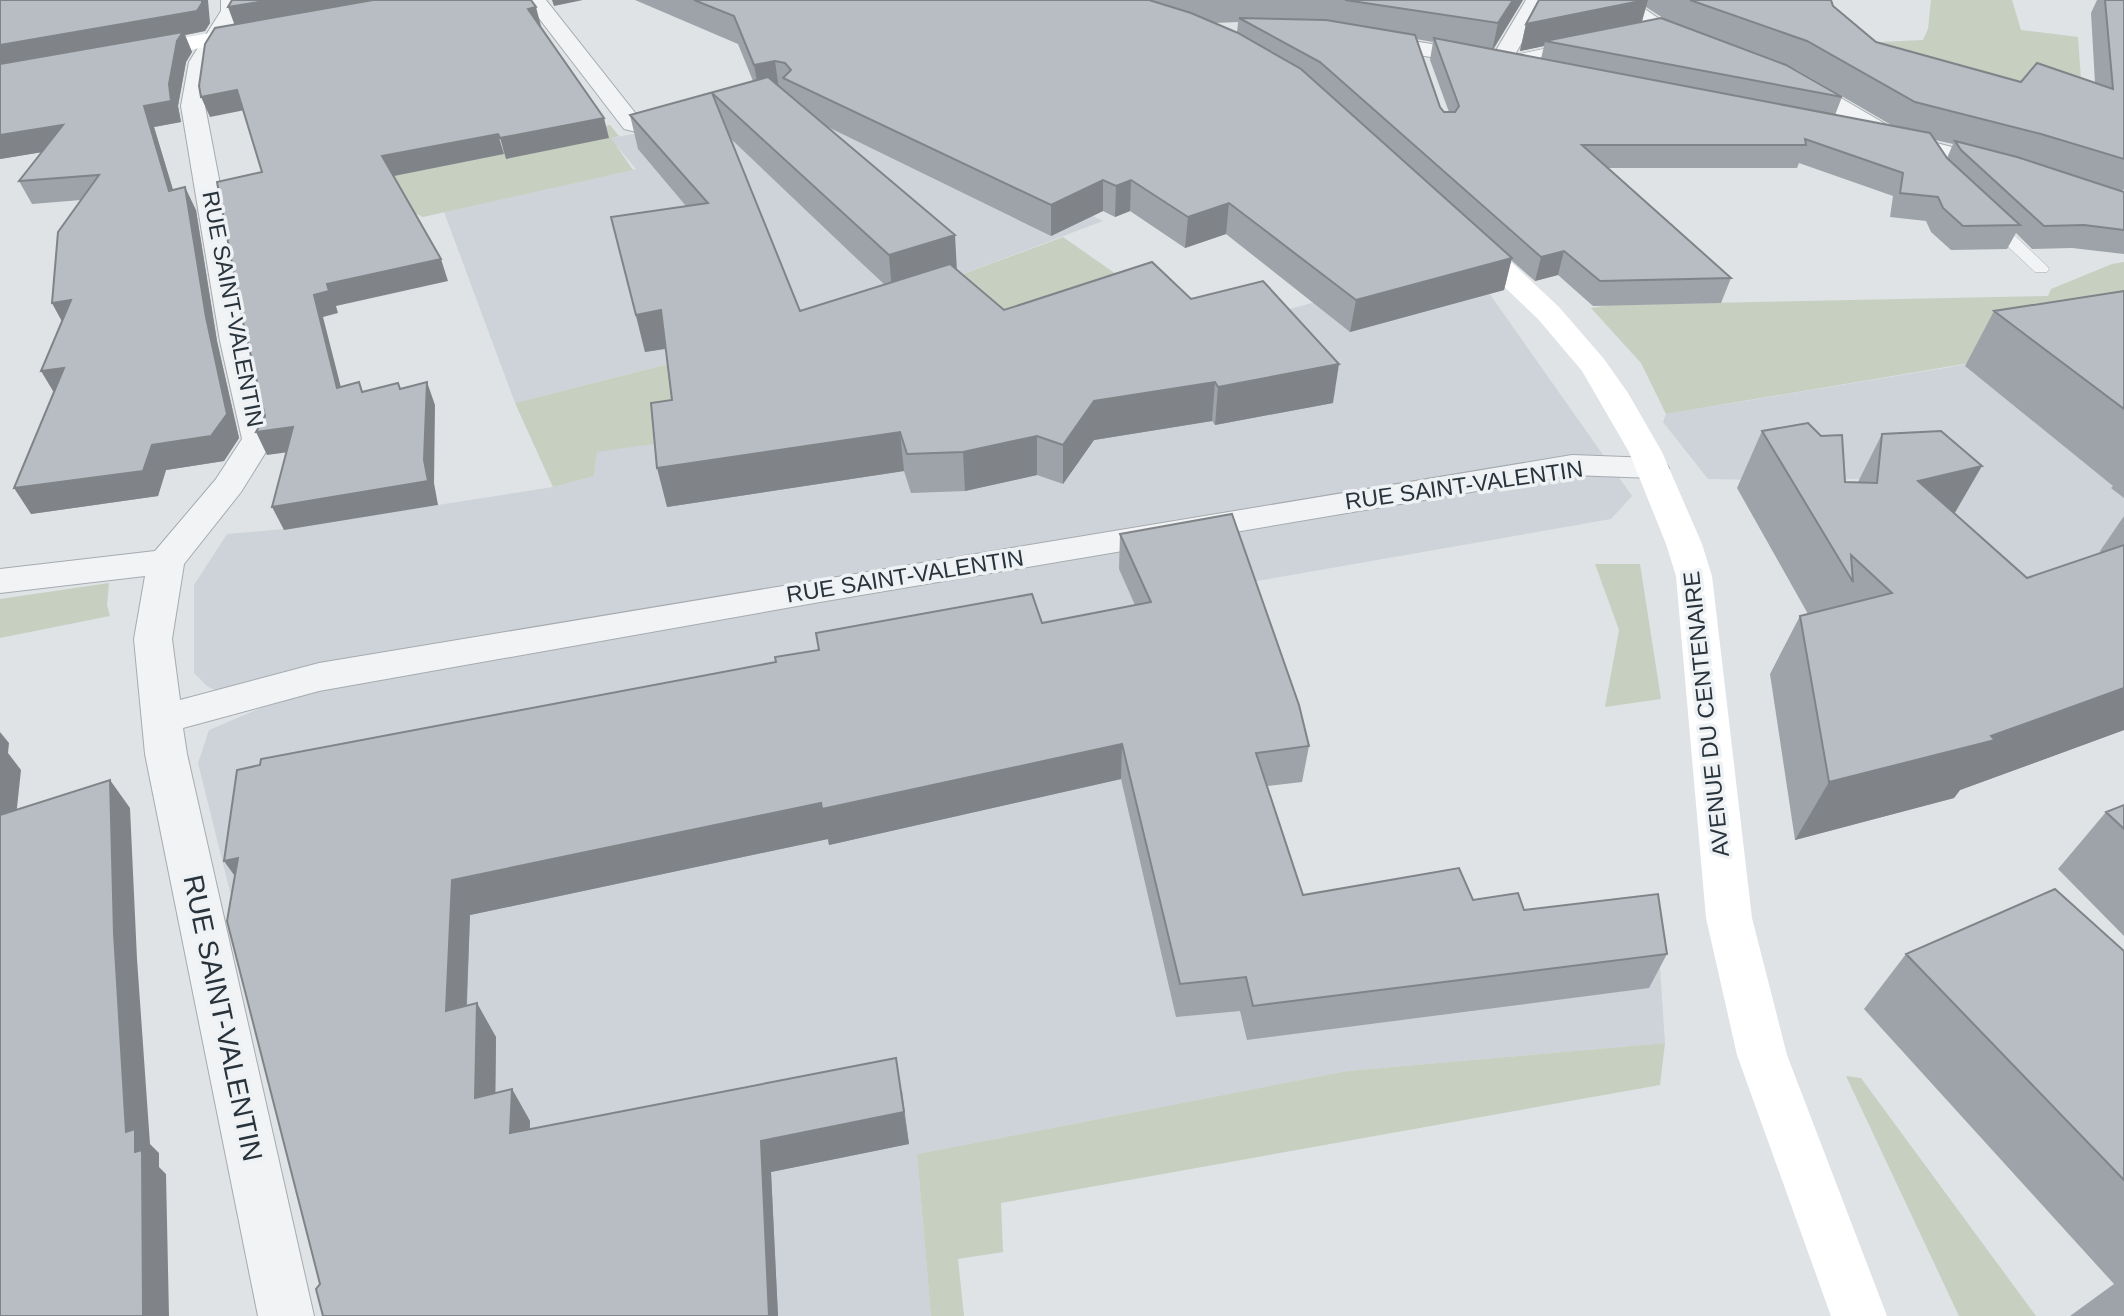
<svg xmlns="http://www.w3.org/2000/svg" width="2124" height="1316" font-family="Helvetica,sans-serif">
<style>
.built{fill:#cdd3d8}
.green{fill:#c7cfc1}
.lines{fill:none;stroke-linecap:round;stroke-linejoin:round}
.service-casing{stroke:#a5abb0;stroke-width:1}
.minor-casing{stroke:#a5abb0;stroke-width:2}
.tertiary-casing{stroke:#a5abb0;stroke-width:2}
.service{fill:#f1f3f5;fill-rule:evenodd}
.minor{fill:#f1f3f5;fill-rule:evenodd}
.tertiary{fill:#f1f3f5;fill-rule:evenodd}
.secondary{fill:#fff;fill-rule:evenodd}
.wall{fill:#9da3a8;fill-rule:evenodd}
.shaded-wall{fill:#808488}
.building{fill:#b7bdc3;stroke:#808488;stroke-width:2}
.labels{text-anchor:middle;dominant-baseline:central;stroke-width:7;stroke-linejoin:round;paint-order:stroke}
.street-label{font-size:23px;fill:#29333c;stroke:#eef2f4}
.near-street-label{font-size:28px;fill:#29333c;stroke:#eef2f4}
</style>
<rect width="100%" height="100%" fill="#dfe3e6"/>
<path class="built" d="M797 106 928 133 1103 221 947 280 1189 336 1447 267 1489 293 1632 496 1611 519 1240 584 1249 749 1299 958 1656 907 1665 1043 1347 1071 917 1154 931 1316H342L261 1017 198 763 209 730 261 708 208 687 194 673V585L227 534 284 529 553 487 594 476 597 452 788 333 515 403 444 212 636 169 610 138Z
M2108 341 2124 352V569L2000 599 1914 477 1801 481 1708 479 1663 422 1666 414Z"/>
<path class="green" d="M1931 0H2012L2021 30 2078 37 2083 107 1949 76 1880 42 1923 40 1928 29Z
M610 125 619 136 611 138 633 170 423 217 409 211 389 171Z
M1063 237 1149 297 1007 348 947 280Z
M2124 262V337L1666 414 1641 363 1591 308 1609 305 2048 296 2051 289 2112 264Z
M789 333 681 440 597 452 594 476 553 487 515 403Z
M1595 564H1640L1661 699 1605 707 1619 630Z
M109 583 107 605 110 616 0 638V599Z
M1665 1043 1660 1085 1001 1203 1003 1252 958 1259 964 1316H931L917 1154 1347 1071Z
M1846 1076 1861 1078 2036 1316H1959Z"/>
<g class="lines">
<defs>
<path id="service" d="M1572 43 1578 47 1577 50 1500 66 1493 62 1500 58Z
M1990 216 1996 218 2047 266 2049 269 2047 272H2035L1984 224 1982 221Z"/>
<path id="minor" d="M221 0H241V11L211 62 205 106 250 341 274 439 241 492 184 564 172 639 180 700 319 663 1572 455 1652 458 1664 461 1669 468 1664 475 1652 478 1572 475 820 602 319 691 183 728 187 754 314 1316H258L145 754 134 639 145 576 0 593V569L155 551 216 479 242 439 220 341 181 106 189 62 221 11Z
M525 0H546L640 119C658 123 674 112 691 116L695 121 691 126 649 135 624 129Z
M1526 0H1546L1508 67H1492L1489 62Z
M1608 0H1632L1668 25 1704 37 1707 42 1704 47C1681 52 1622 19 1608 0Z
M1795 74 1803 76 1901 133 1904 138 1901 143 1892 145 1883 143 1787 86 1784 81 1787 76Z"/>
<path id="tertiary" d="M1367 34 1484 52 1492 54 1495 59 1492 64 1484 66 1359 45 1356 40 1359 35Z
M1890 131 2010 162 2013 167 2010 172 2001 174 1881 143 1878 138 1881 133Z"/>
</defs>
<use href="#service" class="service-casing"/>
<use href="#minor" class="minor-casing"/>
<use href="#tertiary" class="tertiary-casing"/>
<use href="#service" class="service"/>
<use href="#minor" class="minor"/>
<use href="#tertiary" class="tertiary"/>
<path class="secondary" d="M259 25 267 26 270 31 267 36 139 59 131 57 128 52 131 47 139 45Z
M1470 231 1480 233 1559 307 1604 359 1628 393 1662 452 1702 544 1712 576 1752 918 1787 1055 1887 1316H1831L1737 1055 1706 918 1676 576 1666 544 1629 452 1582 371 1538 319 1460 245 1457 239 1460 233Z"/>
</g>
<path class="wall" d="M0 0 210 23 205 31 185 35 192 52 186 62 178 106 181 122 154 127 173 190 196 210 217 341 239 438 224 461 166 470 158 496 31 514 53 393 62 321 52 303 81 200 32 204 19 181 42 152 0 159Z
M635 0H1523L1493 50 1541 59 1544 46 1520 51 1526 24 1539 0H1831L1833 6 1876 42 2021 82 2095 83 2091 13 2097 0H2124V189L2122 192H2124V254L2072 248 2032 249 2016 233 2007 249 1951 250 1931 232 1926 221 1890 217 1893 196 1799 163 1797 168H1608L1731 278 1721 303 1593 306 1558 275 1535 281 1511 260 1504 290 1350 332 1226 234 1185 248 1130 211 1115 217 1103 211 1051 236 828 127 957 270 1004 310 1191 299 1333 403 1215 425 1212 421 1094 440 1063 484 1037 475 965 491 911 493 904 471 667 507 672 400 666 349 645 352 611 217 686 206 638 149 630 115 753 81 738 44ZM1646 7 1663 18 1642 22ZM1238 22 1237 33 1214 23ZM1416 39 1433 42 1430 60 1449 112H1444L1440 107ZM1788 66 1797 70 1893 126 1835 115 1842 97ZM730 138 854 256 885 285 800 311ZM1935 140 1953 144 1947 158Z
M2124 291V498L2111 488 2113 486 1965 366 1994 311Z
M1762 431 1821 436 1845 482H1858L1882 434 1955 514 2027 578 2101 553 2100 551 2124 516V730L1960 790 1954 798 1795 840 1770 674 1800 616 1808 614 1737 488Z
M1120 534 1309 746 1302 782 1267 786 1303 895 1473 900 1524 910 1667 954 1649 988 1247 1040 1240 1011 1176 1017 1121 779 829 845 828 839 470 915 467 1006 496 1037 495 1093 512 1089 530 1121V1129L902 1090 909 1144 771 1172 778 1316H323L320 1284 227 921 1042 623 1135 605 1119 569Z
M2124 805V936L2058 869 2106 812Z
M2124 951V1316H2070L2114 1284 1864 1009 1906 954Z"/>
<path class="shaded-wall" d="M202 0H208L210 23 205 31 185 35 192 52 186 62 178 106 181 122 154 127 180 213 169 191 0 67V45Z
M271 0H383L235 26 228 7Z
M552 0H583L554 6Z
M1513 0H1523L1492 51 1498 23Z
M1645 0H1648L1640 27 1545 41 1544 46 1520 51 1526 24Z
M536 7 541 26 533 27 528 9Z
M775 61 779 89 759 93 754 65Z
M237 90 245 110 210 117 201 97Z
M604 118 609 138 506 159 500 138Z
M63 125 74 147 0 159V135Z
M498 134 504 154 389 177 382 156Z
M1103 180V211L1051 236V205Z
M1131 180 1130 211 1115 217 1116 186Z
M185 187 196 210 217 341 239 438 224 461 166 470 158 496 31 514 14 488 206 317Z
M1229 203 1226 234 1185 248 1188 217Z
M955 235 957 271 892 292 889 255Z
M1564 251 1558 275 1535 281 1541 257Z
M1512 258 1504 290 1350 332 1356 300Z
M441 259 448 281 336 306 338 313 323 317 347 411 337 388 314 295 327 284Z
M71 300 65 327 52 303Z
M661 310 669 348 645 352 636 315Z
M1339 364 1333 403 1215 425 1218 387Z
M64 368 56 396 41 371Z
M427 382 435 405 434 483 438 505 284 530 272 507 424 460Z
M1215 382 1212 421 1094 440 1063 484V445L1094 401Z
M293 427 304 450 267 455 256 432Z
M900 432 904 471 667 507 657 468Z
M1037 436V475L965 491 963 452Z
M1982 466 1949 523 1918 481Z
M2124 688V730L1960 790 1954 798 1795 840 1829 782 1991 736Z
M0 732 9 743 8 753 21 770 13 845 0 830Z
M1122 744 1121 779 829 845 828 839 470 915 465 1044 446 1011 452 880 821 803Z
M110 780 130 808 137 959 150 1144 159 1153V1167L166 1174 169 1316H143L135 1152 126 1132 114 933Z
M238 858 249 896 224 861Z
M477 1003 496 1037 495 1130 475 1098Z
M896 1058 909 1144 771 1172 778 1316H769L761 1141Z
M512 1089 530 1121 529 1164 510 1133Z"/>
<path class="building" d="M0 0H202V3L197 11 0 45Z
M232 0H271L228 7Z
M373 0H531L536 7 528 9 604 118 500 138 498 134 382 156 441 259 327 284 329 291 314 295 337 388 359 382 362 392 398 383 400 389 427 382 424 460 428 481 272 507 293 427 256 432 265 416 242 318 217 182 262 172 237 90 201 97 199 86 205 44 215 28Z
M694 0H1149L1191 13 1238 33 1301 69 1512 258 1356 300 1229 203 1188 217 1131 180 1116 186 1103 180 1051 205 783 78 791 70 785 63 775 61 754 65 734 16Z
M1345 0H1513L1498 23Z
M1539 0H1645L1526 24Z
M1690 0H1831L1833 6 1876 42 2021 82 2037 63 2113 89 2105 0H2124V159L2041 134 1915 102 1807 41Z
M1239 18 1326 20 1415 35 1440 107 1444 112H1455L1459 106 1434 38 1930 133 1947 158 2020 225 1963 226 1943 208 1938 197 1900 193 1903 173 1805 139 1806 145H1582L1731 278 1600 281 1564 251 1541 257 1320 62Z
M1661 18 1786 65 1842 97 1545 41Z
M183 32 177 41 169 84 171 101 144 106 169 191 185 187 206 317 227 414 211 436 152 445 143 471 14 488 64 368 41 371 71 300 52 303 58 232 99 175 19 181 63 125 0 135V64Z
M768 77 955 235 889 255 712 93 800 311 950 264 1004 310 1152 262 1191 299 1263 281 1339 364 1218 387 1215 382 1094 401 1063 445 1037 436 963 452 907 454 900 432 657 468 651 403 672 400 661 310 636 315 611 217 708 203 630 115Z
M1955 141 2017 157 2124 192V230L2084 225 2044 226 1961 150Z
M2124 291V409L1994 311Z
M1808 423 1821 436 1842 435 1845 482 1877 483 1882 434 1941 431 1982 466 1918 481 2027 578 2124 545V688L1991 736 1995 740 1829 782 1800 616 1892 593 1851 555 1853 582 1762 431Z
M1232 514 1299 705 1309 746 1256 753 1303 895 1459 868 1473 900 1518 893 1524 910 1658 894 1667 954 1253 1006 1246 977 1180 984 1122 744 822 809 821 803 452 880 446 1011 477 1003 475 1098 512 1089 510 1133 896 1058 904 1112 761 1141 769 1316H323L316 1289 320 1284 227 921 238 858 224 861 237 770 260 765 261 759 776 662 775 657 819 650 816 633 1032 594 1042 623 1151 602 1120 534Z
M110 780 114 933 126 1132 135 1129V1152L142 1150 143 1316H0V815Z
M2124 805V829L2106 812Z
M2055 889 2124 951V1180L1906 954Z"/>
<g class="labels">
<g class="street-label">
<text transform="translate(233 309) rotate(79)">RUE SAINT-VALENTIN</text>
<text transform="translate(1464 485) rotate(-8)">RUE SAINT-VALENTIN</text>
<text transform="translate(905 576) rotate(-9)">RUE SAINT-VALENTIN</text>
<text transform="translate(1706 714) rotate(-96)">AVENUE DU CENTENAIRE</text>
</g>
<g class="near-street-label">
<text transform="translate(223 1018) rotate(78)">RUE SAINT-VALENTIN</text>
</g>
</g>
</svg>
